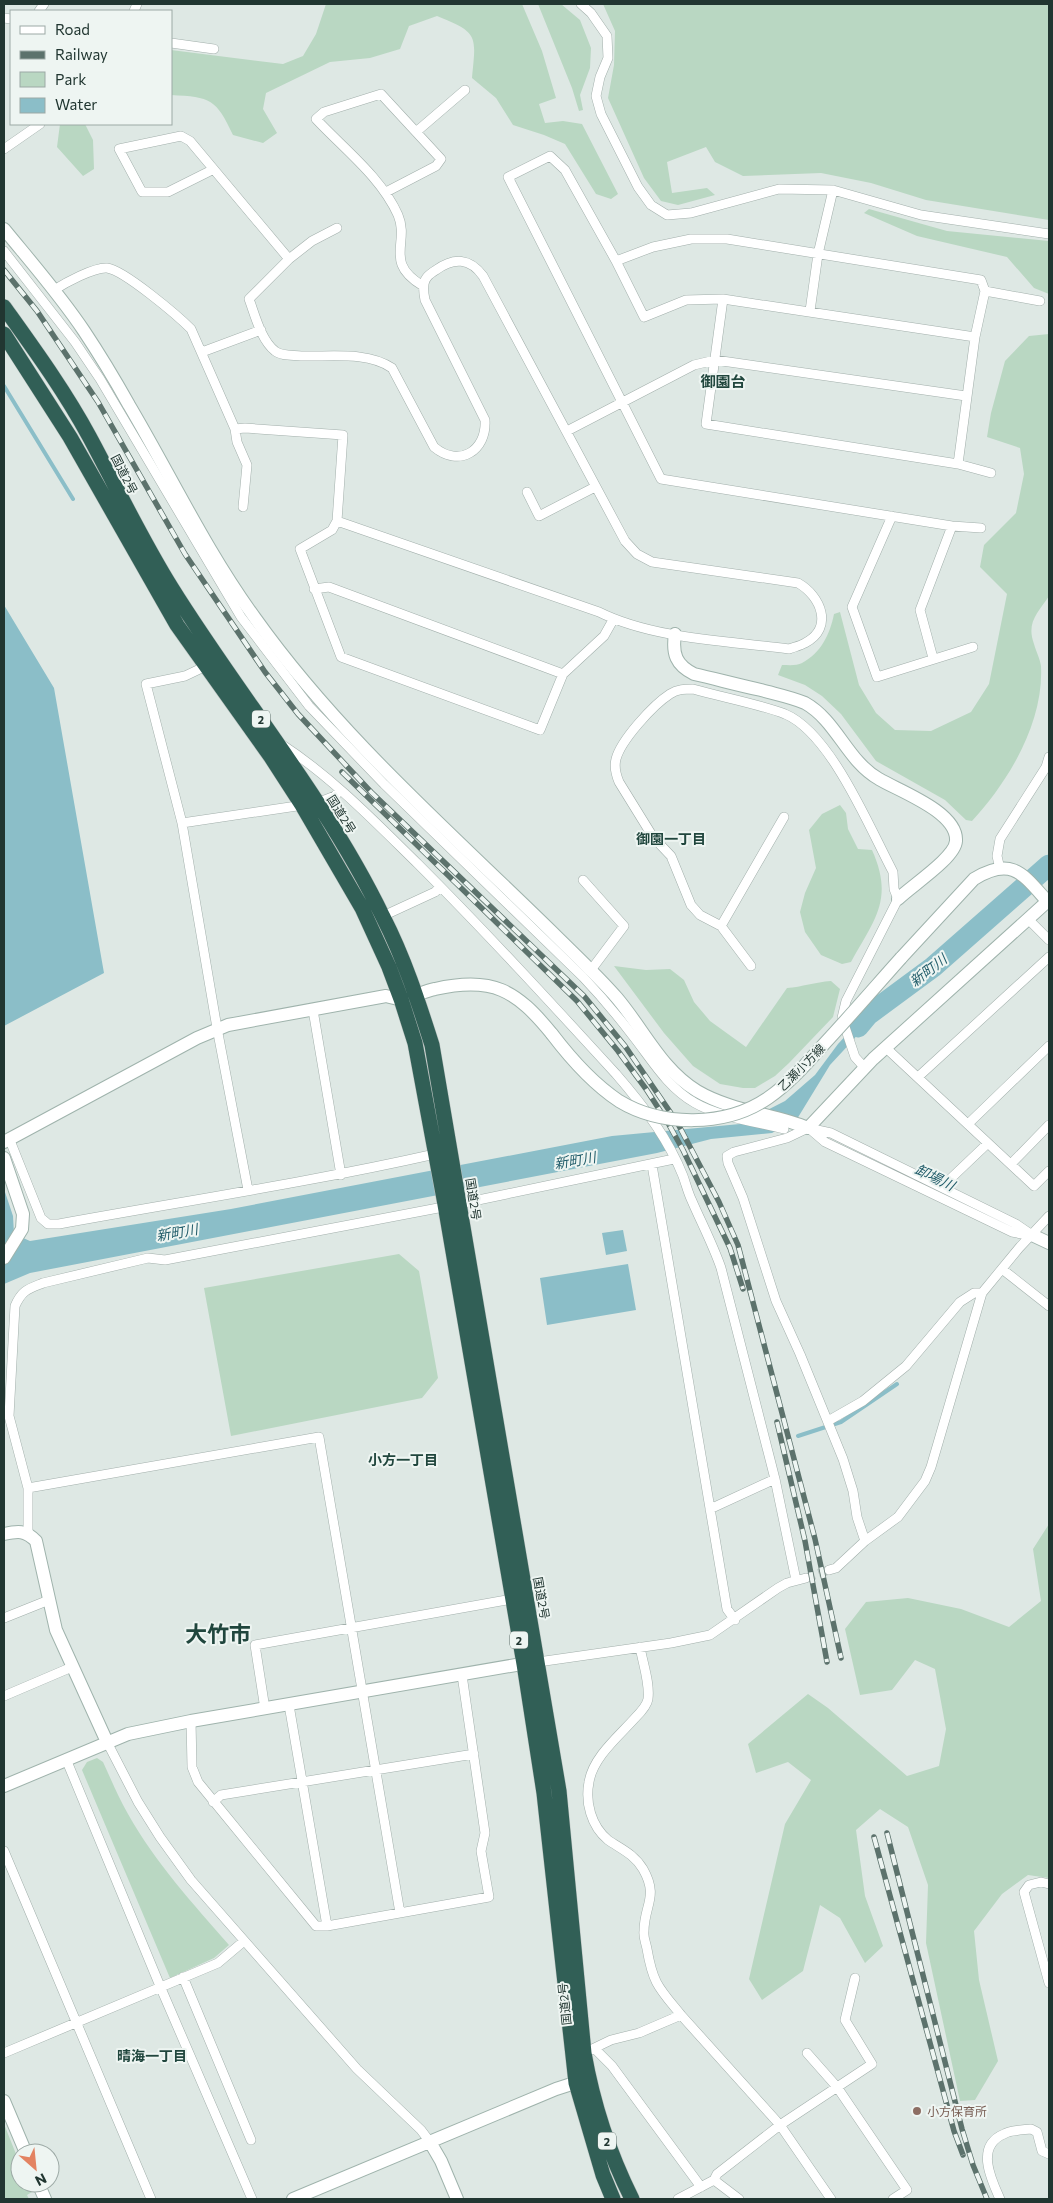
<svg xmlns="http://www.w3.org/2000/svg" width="1053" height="2203" font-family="Commissioner,'Noto Sans JP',sans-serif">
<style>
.green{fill:#b9d7c2}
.water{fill:#8bbec8}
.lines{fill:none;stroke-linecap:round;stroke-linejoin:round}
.stream{stroke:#8bbec8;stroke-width:4}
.river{stroke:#8bbec8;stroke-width:21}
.street-tunnel{stroke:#b8c4c0;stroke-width:9;stroke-dasharray:9 4.5;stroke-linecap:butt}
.street-casing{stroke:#a2afab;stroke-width:10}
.secondary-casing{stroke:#9fb3ac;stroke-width:14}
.highway-casing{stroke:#bcc3c1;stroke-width:16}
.street{stroke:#fff;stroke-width:9}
.secondary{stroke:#fff;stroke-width:12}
.highway{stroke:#315f56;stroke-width:15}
.rail-casing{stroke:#5c726c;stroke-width:5.5}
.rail{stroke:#eef5f2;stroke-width:4;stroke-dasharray:11;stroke-linecap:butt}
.secondary-bridge-casing{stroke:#9fb3ac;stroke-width:14;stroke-linecap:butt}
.secondary-bridge{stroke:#fff;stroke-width:12}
.education-dot{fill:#8d6e63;stroke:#eef5f2;stroke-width:2}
.labels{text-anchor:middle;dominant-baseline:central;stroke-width:4;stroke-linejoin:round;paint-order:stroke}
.shield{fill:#eef5f2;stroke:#5e6f6b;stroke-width:1}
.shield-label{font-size:11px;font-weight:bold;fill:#213631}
.street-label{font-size:12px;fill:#213631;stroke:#eef5f2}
.education-label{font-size:12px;fill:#785e54;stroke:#eef5f2;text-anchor:start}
.neighbourhood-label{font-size:14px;font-weight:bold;fill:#20463d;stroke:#eef5f2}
.water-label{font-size:14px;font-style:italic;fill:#235e6b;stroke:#eef5f2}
.quarter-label{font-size:15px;font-weight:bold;fill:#20463d;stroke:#eef5f2}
.town-label{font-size:22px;font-weight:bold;fill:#20463d;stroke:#eef5f2}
</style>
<rect width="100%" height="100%" fill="#dee8e4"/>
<path class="green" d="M326 4H522L542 51 556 98 539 104 545 123 563 121 582 124 618 194 611 199 596 194 565 144 544 135 513 125 496 98 472 78C476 35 479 33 437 16L409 26 400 49 370 58 330 62 266 93 263 109 277 133 263 143 233 135C216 99 211 97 171 95V50L283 64 303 56 316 34Z
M538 4H561L580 20 591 48 590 68 580 95 583 110 579 111 572 88Z
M603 4H1049V220L926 200 871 183 821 173 743 176 715 162 706 147 667 162 672 193 707 188 715 195 678 205 661 201 644 178 608 98 614 65 615 31Z
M60 124H85L93 140 94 169 83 176 57 147Z
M869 209 947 231 1049 241V294L1034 288 1007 257 917 236 864 213Z
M1049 334V596C1038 613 1026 622 1034 644 1036 651 1040 659 1041 666 1044 722 1009 781 972 821L966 820 945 800 876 761 841 714 822 696 805 685 778 675 782 665C788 665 797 666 802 663 821 653 830 634 834 614L840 612 859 685 876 713 895 730 931 731 971 712 989 684 1007 594 980 567 984 545 1016 513 1024 474 1020 448 987 437 991 413 1005 361 1029 336Z
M840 805 846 813 848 829 858 849 872 850C894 899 875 919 851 962L842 964 821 955 805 932 800 912 805 893 816 868 809 830 822 814Z
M614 966 646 970 670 969 684 980 694 1002 710 1021 746 1047 787 988C802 987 815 982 831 981L840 989 833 1017 789 1063 775 1076 755 1088H743L720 1084 693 1066 664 1033Z
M399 1254 419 1271 438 1378 422 1398 231 1436 204 1288Z
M1049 1524V1878L1028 1875 1002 1894 974 1931 979 1980 998 2061 975 2100 960 2101 926 1943 928 1885 908 1827 880 1809 856 1830 865 1896 883 1946 865 1963 840 1918 820 1905 803 1971 762 2000 749 1979 785 1824 811 1780 788 1762 756 1773 748 1744 808 1694 828 1708 907 1776 939 1766 946 1729 935 1669 915 1660 892 1690 860 1695 845 1629 866 1602 908 1598 961 1609 1009 1627 1041 1601 1033 1549Z
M97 1758 103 1762C111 1779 118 1797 128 1814 155 1862 193 1904 229 1945L214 1958 170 1978 82 1770 87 1762Z
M4 2124 20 2164V2183H28L32 2192 27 2195 29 2199H4Z"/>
<path class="water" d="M4 605 54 688 104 973 4 1026Z
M880 1007 862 1023 855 1038 830 1065 797 1119 772 1133 711 1139 657 1153 30 1273 4 1284V1189L13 1216 14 1234 30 1241 231 1209 612 1136 740 1124 785 1101 815 1075 838 1044 865 1015Z
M623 1230 627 1251 606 1255 602 1233Z
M628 1264 636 1310 547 1325 540 1278Z"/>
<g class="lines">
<path class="stream" d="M4 386 73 499
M894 1170 950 1198
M798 1436 841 1422 897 1384"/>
<path class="river" d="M858 1027 868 1015 933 967 1049 865"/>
<path class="street-tunnel" d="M806 1578 829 1570"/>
<defs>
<path id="street" d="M581 4 591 13 607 36 608 58 600 77 596 96 601 114 638 187 651 205 667 215 691 213 779 189 833 190 921 215 1049 234
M39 11 44 4
M134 11 137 4
M4 18 11 19
M171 43 214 49
M416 132 465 90
M4 149 40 124
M212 170 168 192H142L119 149 181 136 190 141 289 259
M386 192 436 166 441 159 381 94 324 112 316 119C344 149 381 177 398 215 410 243 383 262 423 286
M4 251 75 342 100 379 241 617 309 706 384 784 583 977C601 996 617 1015 633 1036 652 1060 667 1087 695 1103 719 1117 757 1122 784 1129
M616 261 653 247 691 239H727L981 280 985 291 975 337 958 464
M54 290C65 283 94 267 107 268 124 270 178 316 191 329L235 429 237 442 247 465 243 507
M985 291 1040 301
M723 299 706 424 958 464 991 473
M810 311 818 254 833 190
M975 337 723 299 686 300 644 317 616 261 565 170 550 156 508 177 661 479 952 526 981 528
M202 352 261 330
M235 429 245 428 343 435 337 521 332 530 300 549 341 657 540 730 563 674 604 636 613 620
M567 431 694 365 715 360 966 396
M527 492 539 516 595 487
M892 516 852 607 877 677 973 647
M337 521 599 612C653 639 729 641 789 649 794 647 800 646 805 643 834 628 821 596 798 583L652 562 637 554 625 541 483 276C470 258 454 257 436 270 430 274 425 277 424 284 423 289 424 295 425 300L485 420C487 451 459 468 434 447L392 368C367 351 330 357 301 356 293 355 281 356 275 351 261 340 255 315 249 299L289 259 312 241 337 228
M314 589 329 587 563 674
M933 658 920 610 952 526
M206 666 185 676 146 684 182 823 217 1028 248 1190
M281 744C332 777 375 822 418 864 486 932 551 1003 616 1074 643 1105 668 1138 683 1176 686 1184 688 1193 692 1201 702 1224 713 1245 721 1268L775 1479 796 1580
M784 817 721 926 700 915 691 905 671 856 653 837 619 782C616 775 614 767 616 759 621 740 653 705 670 694 678 689 685 689 693 689 721 697 759 704 785 714 831 733 870 829 893 872L894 889 898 899 846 1001 842 1018 855 1057 864 1067
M182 823 317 803 335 796 340 790
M1000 869 997 856 1000 839 1046 767 1049 757
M583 880 624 926 591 970
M383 916 435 892 440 887
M1028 919 1049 940
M721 926 751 966
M313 1010 341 1175
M885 1047 1034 1186 1049 1171
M918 1077 1049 957
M968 1124 1049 1046
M811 1130 825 1142 1012 1232 1027 1235
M9 1138 41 1218 48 1224H59C185 1201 311 1182 435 1154
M1011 1164 1049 1125
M652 1165 727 1609 735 1620
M944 1188 947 1182 988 1143
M1002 1269 1049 1306
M828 1421 863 1401 906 1366 960 1302 974 1293H982
M28 1488 319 1437 400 1913
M710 1509 775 1479
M28 1533V1488L9 1416 15 1306C22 1290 28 1289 43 1283L148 1258 165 1260 459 1204 674 1159
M865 1541 857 1517 853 1491 843 1459 800 1354 776 1301 743 1198 728 1163 727 1156 734 1152 787 1138 808 1128 831 1133 1016 1224 1032 1235
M829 1570 836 1568 865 1541 898 1517 925 1481 931 1467 982 1293 1019 1248 1049 1216
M4 1618 49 1600
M538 1662 671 1643 710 1635 778 1588 787 1583 806 1578
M4 1696 72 1667
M289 1705 327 1926
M265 1709 255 1645 512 1599
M191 1721 192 1767 198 1782 316 1926H327L489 1897 481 1851 485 1833 462 1675
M107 1742 138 1802 160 1837 191 1880 357 2069 421 2130 430 2142
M66 1759 160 1986 252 2199
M213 1802 221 1795 474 1754
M4 1851 151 2199
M1049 1884 1041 1882 1029 1885 1024 1892 1049 1983
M183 1977 251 2140
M681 2015 780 2125 831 2199
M595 2049 612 2066 701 2187
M4 2053 218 1963 244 1941
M807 2053 837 2087 907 2190 893 2199
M580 2054 584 2053 611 2040 639 2033 681 2015C659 1988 653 1984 647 1949 646 1943 643 1937 644 1931 644 1905 659 1897 643 1869 634 1854 621 1849 608 1840 591 1826 585 1802 589 1782 593 1757 619 1736 635 1718 640 1713 647 1706 648 1699 650 1683 643 1664 640 1647
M714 2180 739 2199
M678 2199 714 2180 717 2174 780 2125 872 2064 845 2020 855 1978
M1000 2199C991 2179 975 2146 1004 2134 1011 2130 1022 2130 1031 2129L1037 2132 1042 2151 1049 2154"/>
<path id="secondary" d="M4 229C31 262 60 295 84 331 100 355 115 380 129 405 171 476 206 551 255 618 339 736 449 831 552 932 574 954 597 975 617 998 644 1030 661 1069 697 1091 731 1111 773 1114 808 1128L873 1059 1049 900
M675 634C672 654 676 665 694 674 716 679 738 685 761 690 775 694 791 697 805 703 837 721 847 761 879 779 899 791 958 812 956 841 955 858 911 886 898 899
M901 958 974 879C1012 856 1023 874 1047 901
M4 1142 197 1038 228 1025 386 996C390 997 396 999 401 999 412 998 424 991 435 989 493 976 516 990 552 1034
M4 1158 23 1214 22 1229 4 1258
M1032 1235 1049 1243
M4 1534C18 1531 25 1530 36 1541L56 1630 107 1742
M4 1786 128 1734 191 1721 533 1662
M4 2101 26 2153
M430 2142 441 2161 457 2199
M38 2183 45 2199
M293 2199 556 2089 584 2080"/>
<path id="highway" d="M4 307C34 349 64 390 89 436 116 486 141 539 171 587 240 698 326 799 383 917 404 958 418 1001 432 1045L559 1791 584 2053C593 2104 609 2153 632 2199
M4 334 70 437 177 625 271 757 302 805 362 908 389 967 401 999 415 1043 444 1199 524 1664 544 1793 576 2083 603 2175 613 2199"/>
</defs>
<use href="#street" class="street-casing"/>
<use href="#secondary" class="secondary-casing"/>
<use href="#highway" class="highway-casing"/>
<use href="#street" class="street"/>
<use href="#secondary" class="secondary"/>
<use href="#highway" class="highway"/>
<defs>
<path id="rail" d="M4 270 37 311 98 402 185 554 265 672 298 714 371 792 584 996 625 1046 677 1122 719 1202 738 1245 815 1539 841 1658
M342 772 577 1001 618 1051 646 1089 668 1123 683 1150 730 1248 743 1289
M777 1422 805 1541 827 1662
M887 1833 962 2129 973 2165 987 2199
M874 1837 954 2131 963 2155"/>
</defs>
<use href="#rail" class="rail-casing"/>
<use href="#rail" class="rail"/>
<defs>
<path id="secondary-bridge" d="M552 1034C571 1059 592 1083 619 1101 662 1127 726 1127 768 1098 790 1083 807 1063 825 1043 851 1015 876 986 901 958"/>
</defs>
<use href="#secondary-bridge" class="secondary-bridge-casing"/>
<use href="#secondary-bridge" class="secondary-bridge"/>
</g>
<circle class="education-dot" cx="917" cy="2111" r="5"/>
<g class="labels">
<g class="shield">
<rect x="252" y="710.5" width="18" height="17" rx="4"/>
<rect x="510" y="1631.5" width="18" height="17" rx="4"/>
<rect x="598" y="2132.5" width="18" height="17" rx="4"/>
</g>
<g class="shield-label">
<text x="261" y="719">2</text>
<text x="519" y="1640">2</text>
<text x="607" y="2141">2</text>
</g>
<g class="street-label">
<text transform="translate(125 474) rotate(63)">国道2号</text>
<text transform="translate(342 814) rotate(58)">国道2号</text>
<text transform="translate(801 1067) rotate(-45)">乙瀬小方線</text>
<text transform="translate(474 1199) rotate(81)">国道2号</text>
<text transform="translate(542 1598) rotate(80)">国道2号</text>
<text transform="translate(564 2004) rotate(-96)">国道2号</text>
</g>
<g class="education-label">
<text x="927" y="2111">小方保育所</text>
</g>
<g class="neighbourhood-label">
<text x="671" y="838">御園一丁目</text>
<text x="403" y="1459">小方一丁目</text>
<text x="152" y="2055">晴海一丁目</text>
</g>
<g class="water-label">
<text transform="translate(928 970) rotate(-38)">新町川</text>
<text transform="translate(575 1160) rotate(-10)">新町川</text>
<text transform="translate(935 1177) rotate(26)">卸場川</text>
<text transform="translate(177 1232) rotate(-10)">新町川</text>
</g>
<g class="quarter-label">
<text x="723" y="381">御園台</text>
</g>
<g class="town-label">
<text x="218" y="1633">大竹市</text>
</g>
</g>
<rect width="1053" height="2203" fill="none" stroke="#213631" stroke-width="10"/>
<rect x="10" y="10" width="162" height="115" fill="#eef5f2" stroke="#9ca9a5"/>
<rect x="20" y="26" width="25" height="8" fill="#ffffff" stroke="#9ca9a5"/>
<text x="55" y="35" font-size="15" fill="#213631">Road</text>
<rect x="20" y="51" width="25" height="8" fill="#5c726c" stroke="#9ca9a5"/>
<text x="55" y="60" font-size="15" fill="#213631">Railway</text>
<rect x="20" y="72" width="25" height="15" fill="#b9d7c2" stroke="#9ca9a5"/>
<text x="55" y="85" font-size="15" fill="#213631">Park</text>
<rect x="20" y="98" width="25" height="15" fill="#8bbec8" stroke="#9ca9a5"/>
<text x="55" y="110" font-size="15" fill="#213631">Water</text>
<g transform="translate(35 2168) rotate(153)"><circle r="24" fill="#eef5f2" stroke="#9ca9a5"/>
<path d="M0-4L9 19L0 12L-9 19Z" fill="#e38362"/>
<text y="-8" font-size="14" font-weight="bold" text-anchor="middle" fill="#213631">N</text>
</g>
</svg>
